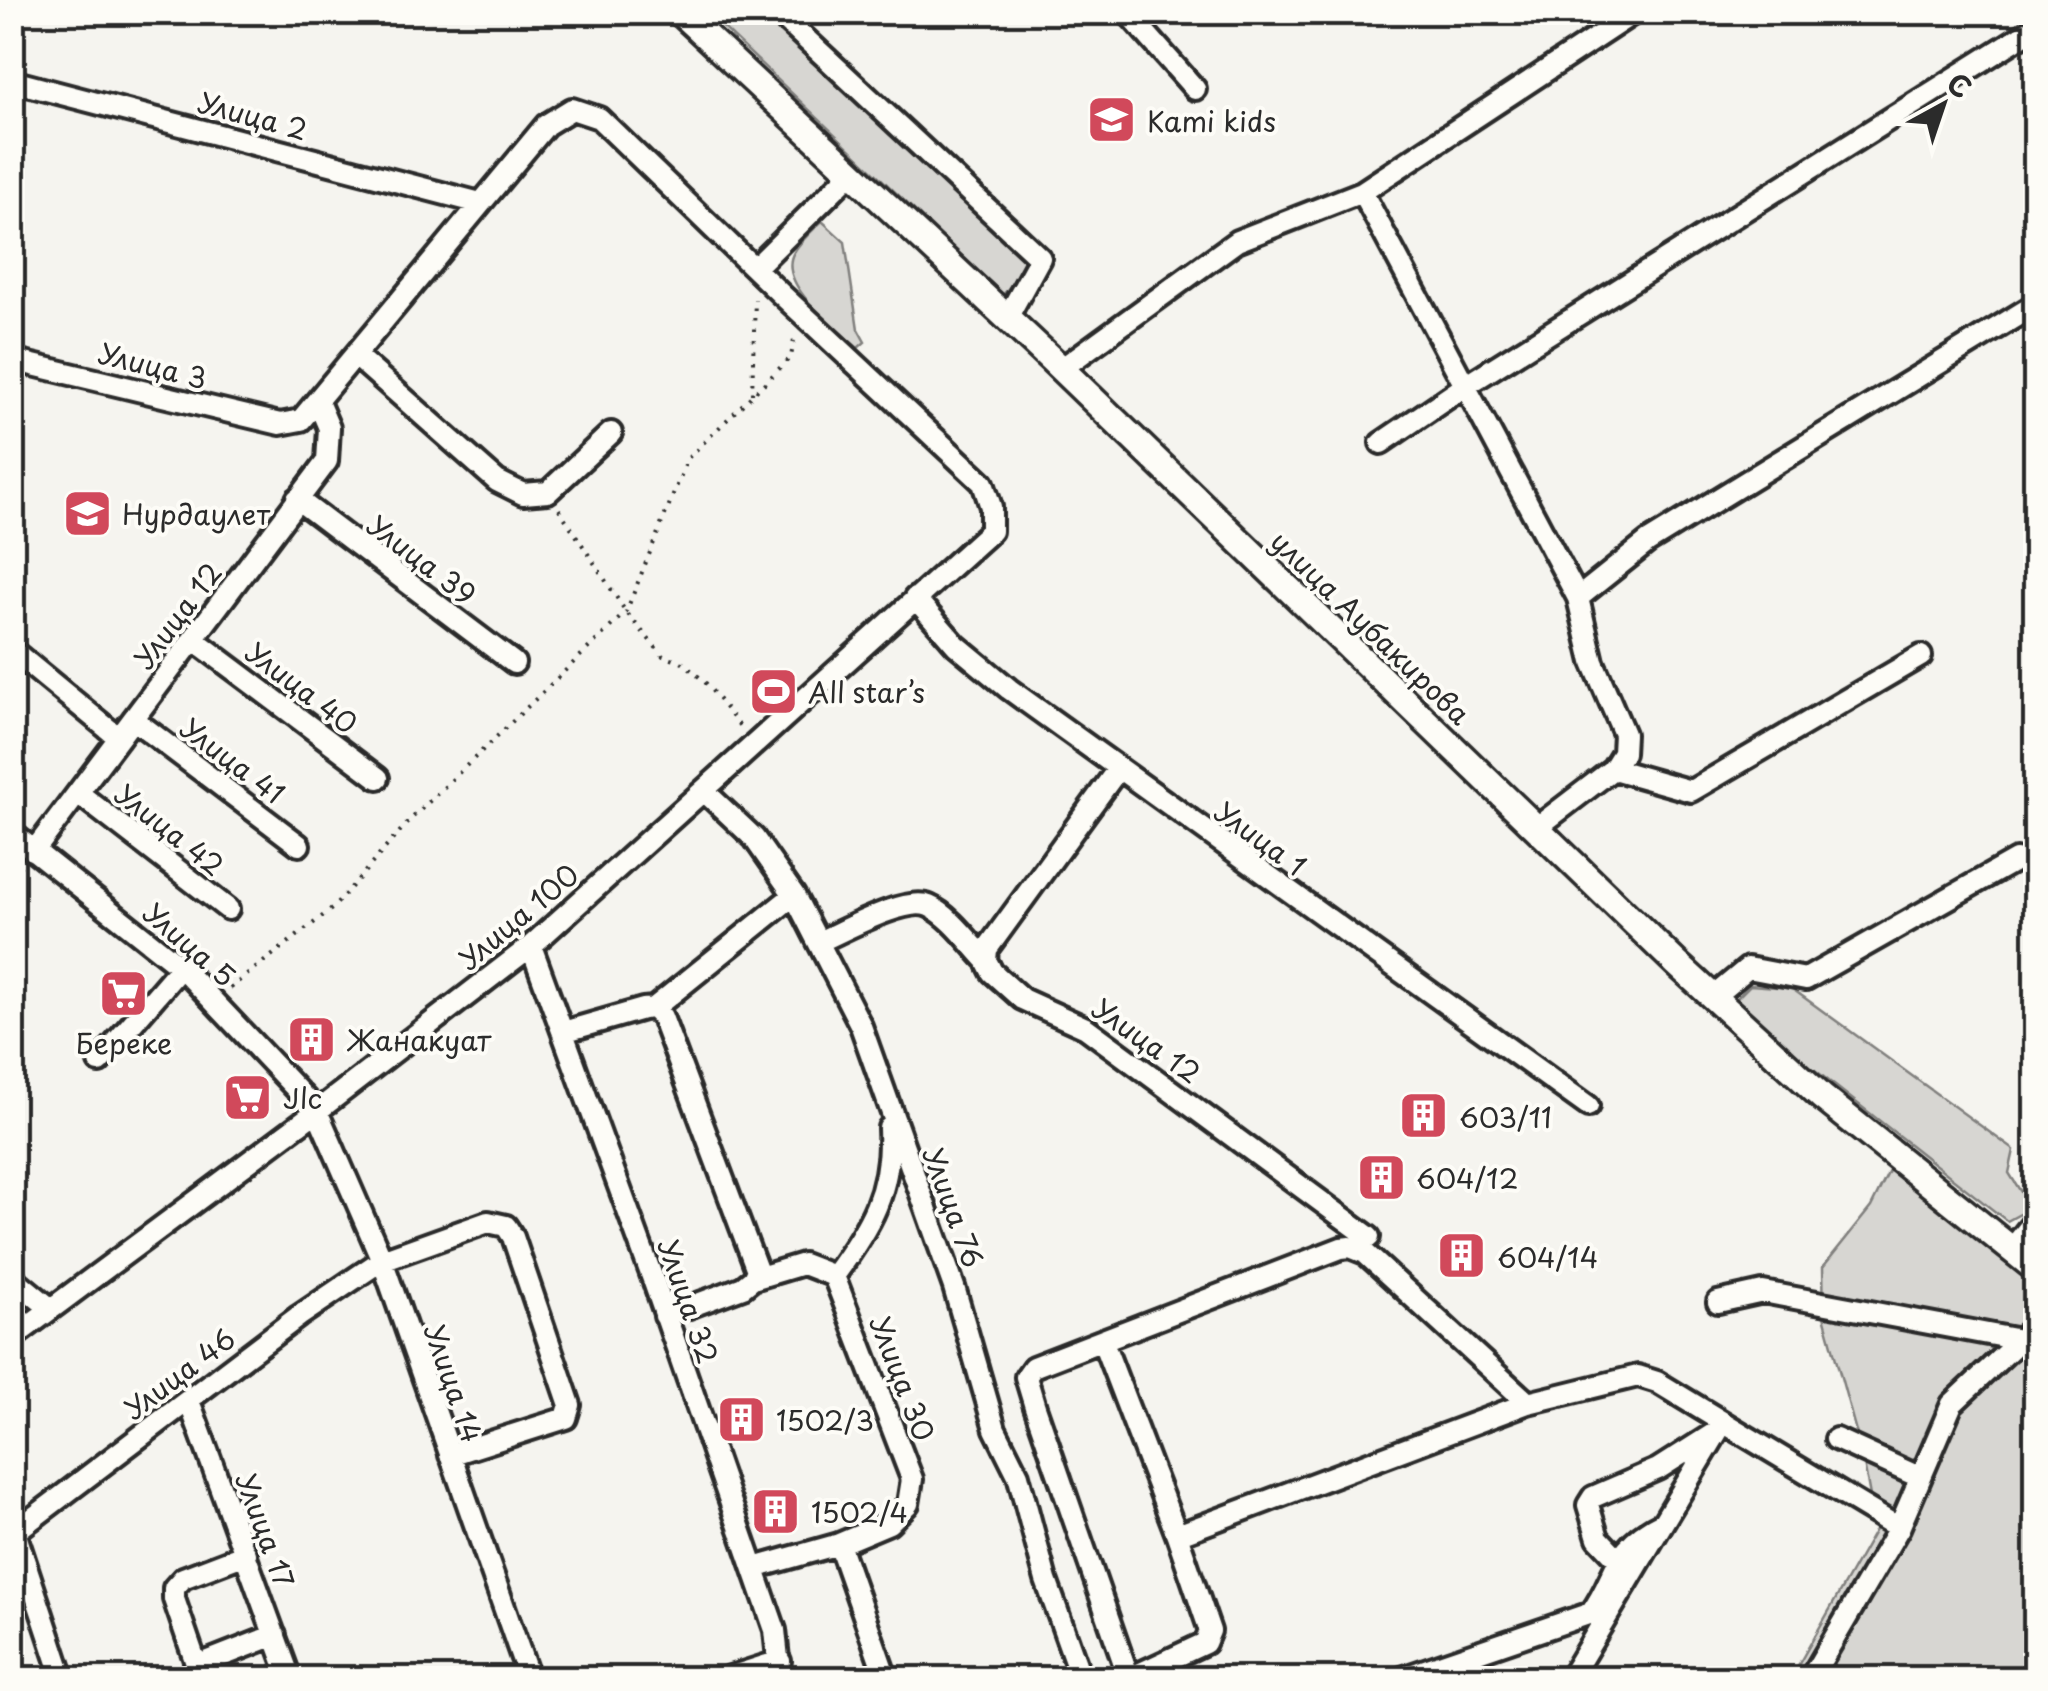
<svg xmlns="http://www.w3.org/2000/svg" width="2048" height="1691" font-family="'Playpen Sans',sans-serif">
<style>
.green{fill:#d7d6d2;stroke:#81807e;stroke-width:2.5}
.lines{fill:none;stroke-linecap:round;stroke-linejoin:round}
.minor-casing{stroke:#2b2b2b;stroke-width:28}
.major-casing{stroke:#2b2b2b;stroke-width:32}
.path{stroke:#2b2b2b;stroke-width:4;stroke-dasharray:2.5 8;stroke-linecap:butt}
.minor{stroke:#fdfcf7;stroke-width:20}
.major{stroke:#fdfcf7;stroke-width:25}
.labels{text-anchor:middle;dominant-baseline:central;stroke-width:8;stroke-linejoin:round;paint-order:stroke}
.street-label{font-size:28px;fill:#2b2b2b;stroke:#fdfcf7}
.poi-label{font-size:28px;fill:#2b2b2b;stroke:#fdfcf7;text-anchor:start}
</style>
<rect width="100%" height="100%" fill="#f5f4ef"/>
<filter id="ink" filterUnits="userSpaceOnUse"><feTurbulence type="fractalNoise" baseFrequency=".01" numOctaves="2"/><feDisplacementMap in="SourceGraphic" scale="20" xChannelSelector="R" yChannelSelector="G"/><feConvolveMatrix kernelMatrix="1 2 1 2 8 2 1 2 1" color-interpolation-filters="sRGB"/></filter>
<g filter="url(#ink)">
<path class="green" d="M708 13H771L1015 245 1029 262 1003 295Z
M822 221 845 242 858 329 865 342 858 348C837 329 775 284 794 252 801 240 813 230 822 221Z
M1750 985 1791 988 2014 1150 2009 1173 2031 1208 2007 1221 1731 1004Z
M1896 1157 2035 1269V1678H1791L1876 1528 1862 1453 1824 1316 1823 1267 1871 1207Z"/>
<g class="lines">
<defs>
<path id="minor" d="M777 12 1040 258 1007 318
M1127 12 1195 89
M12 81 480 203
M756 267 852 172
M356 356 497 481 523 494 548 492 611 433
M12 360 280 424 301 420 546 125 572 109 599 118 782 295 983 483 991 507V531L531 946 317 1111 12 1338
M1061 369 1237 241 1362 192
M1381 443 1465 386 2036 27
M297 499 514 663
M915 598 956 645 1009 689 1588 1106
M1578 598 1648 542 2036 304
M193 639 378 778
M12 650 119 738
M133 719 299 845
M1118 769 987 949 986 960 992 972 1022 999 1086 1028 1369 1237
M1613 769 1691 791 1921 656
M704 791 754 838 794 895 861 1026 954 1287 995 1429 1018 1475 1046 1580 1081 1678
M78 793 228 909
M1536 828 1613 769 1623 753 1624 734 1593 662 1578 598 1362 192 1635 12
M12 833 181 967 317 1111 382 1260 529 1678
M34 851 327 461 329 428 318 402
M818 942C842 932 905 896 929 906 950 915 970 943 986 960
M531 946 654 1282 775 1630 780 1678
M1713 997 1748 968 1806 979 2016 860
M654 1008 794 895
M563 1032 643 1009 654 1008 662 1017 757 1270 753 1279 743 1287 665 1316
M99 1062 181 967
M2012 1249 2036 1219
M834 1276C870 1227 892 1190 889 1128
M12 1277 51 1309
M753 1279 803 1264 834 1276 912 1479 908 1504 889 1523 839 1544
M1718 1302 1763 1292 2020 1340 1952 1404 1899 1528 1811 1678
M2020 1340 2036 1325
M1103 1342 1177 1535
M189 1401 290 1678
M1836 1439 1919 1477
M15 1532 63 1678
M12 1534 299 1316 382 1260 488 1222 506 1226 513 1237 570 1405 566 1418 450 1455
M1617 1558 1598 1538 1588 1505 1593 1497 1658 1469 1713 1434
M754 1568 839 1544 886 1678
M196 1666 275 1635
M201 1678 174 1599V1588L183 1578 246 1554
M727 1678 780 1661
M1129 1678 1035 1407 1026 1377 1033 1367 1341 1248 1350 1247 1365 1253 1528 1403 1638 1376 1657 1382 1726 1424
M1130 1678 1205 1643 1210 1631 1177 1535 1528 1403
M1402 1678 1591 1613C1619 1574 1611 1548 1662 1523
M1570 1678 1719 1429 1726 1424 1899 1528"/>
<path id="major" d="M680 12 1051 359 1676 963 1822 1097 2036 1269"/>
</defs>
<use href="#minor" class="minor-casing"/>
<use href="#major" class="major-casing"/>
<path class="path" d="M752 394 755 299
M559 509 626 612 663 656 683 663 705 682 742 729
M12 875 21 865
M230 988 333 908 409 821 626 612 688 458 791 357 795 334"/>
<use href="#minor" class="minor"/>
<use href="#major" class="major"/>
</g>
</g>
<defs>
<symbol id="school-square" viewBox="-11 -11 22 22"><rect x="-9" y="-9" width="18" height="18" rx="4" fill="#d1495b" stroke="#fdfcf7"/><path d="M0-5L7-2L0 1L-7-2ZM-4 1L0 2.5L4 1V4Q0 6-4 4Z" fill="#fff"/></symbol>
<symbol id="stadium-square" viewBox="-11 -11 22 22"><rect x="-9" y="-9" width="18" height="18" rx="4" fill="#d1495b" stroke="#fdfcf7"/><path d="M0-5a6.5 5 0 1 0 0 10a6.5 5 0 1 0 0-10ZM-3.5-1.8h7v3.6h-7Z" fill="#fff"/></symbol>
<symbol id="supermarket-square" viewBox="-11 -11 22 22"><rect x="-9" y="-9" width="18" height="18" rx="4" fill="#d1495b" stroke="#fdfcf7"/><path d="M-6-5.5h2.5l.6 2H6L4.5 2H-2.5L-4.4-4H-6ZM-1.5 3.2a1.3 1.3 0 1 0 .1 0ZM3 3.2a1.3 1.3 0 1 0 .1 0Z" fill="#fff"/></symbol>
<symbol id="building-square" viewBox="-11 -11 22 22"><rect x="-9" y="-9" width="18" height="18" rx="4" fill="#d1495b" stroke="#fdfcf7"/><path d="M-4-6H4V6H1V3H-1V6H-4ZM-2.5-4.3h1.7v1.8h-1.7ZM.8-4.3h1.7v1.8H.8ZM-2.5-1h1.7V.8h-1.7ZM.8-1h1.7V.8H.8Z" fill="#fff"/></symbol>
</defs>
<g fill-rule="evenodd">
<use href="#school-square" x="1084" y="92" width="55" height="55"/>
<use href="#school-square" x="60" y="486" width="55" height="55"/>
<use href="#stadium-square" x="746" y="664" width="55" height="55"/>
<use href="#supermarket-square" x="96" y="966" width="55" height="55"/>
<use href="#building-square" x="284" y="1012" width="55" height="55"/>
<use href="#supermarket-square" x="220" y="1070" width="55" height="55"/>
<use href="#building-square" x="1396" y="1088" width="55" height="55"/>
<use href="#building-square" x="1354" y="1150" width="55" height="55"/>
<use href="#building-square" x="1434" y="1228" width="55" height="55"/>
<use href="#building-square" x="714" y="1392" width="55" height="55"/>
<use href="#building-square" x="748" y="1484" width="55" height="55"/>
</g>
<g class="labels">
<g class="street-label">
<text transform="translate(253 115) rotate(15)">Улица 2</text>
<text transform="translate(153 365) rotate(14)">Улица 3</text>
<text transform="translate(422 559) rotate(37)">Улица 39</text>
<text transform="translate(177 615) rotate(-53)">Улица 12</text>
<text transform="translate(1371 627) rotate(44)">улица Аубакирова</text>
<text transform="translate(302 687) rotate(37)">Улица 40</text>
<text transform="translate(233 760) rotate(37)">Улица 41</text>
<text transform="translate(170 829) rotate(38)">Улица 42</text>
<text transform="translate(1261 838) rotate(36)">Улица 1</text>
<text transform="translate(518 916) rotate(-40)">Улица 100</text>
<text transform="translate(190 944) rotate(41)">Улица 5</text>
<text transform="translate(1147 1040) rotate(35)">Улица 12</text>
<text transform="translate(954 1207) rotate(70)">Улица 76</text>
<text transform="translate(689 1301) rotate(71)">Улица 32</text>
<text transform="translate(179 1373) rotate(-37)">Улица 46</text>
<text transform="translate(903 1378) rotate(69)">Улица 30</text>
<text transform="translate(454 1383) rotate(71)">Улица 14</text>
<text transform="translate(266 1530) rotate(70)">Улица 17</text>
</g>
<g class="poi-label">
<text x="1147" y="120">Kami kids</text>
<text x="122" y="513">Нурдаулет</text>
<text x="808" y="691">All star’s</text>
<text x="347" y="1039">Жанакуат</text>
<text x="124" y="1042" text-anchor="middle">Береке</text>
<text x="283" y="1097">Jlc</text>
<text x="1459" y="1116">603/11</text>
<text x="1416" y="1177">604/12</text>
<text x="1497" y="1256">604/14</text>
<text x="776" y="1419">1502/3</text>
<text x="811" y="1511">1502/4</text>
</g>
</g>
<rect width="2048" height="1691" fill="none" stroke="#fdfcf7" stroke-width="50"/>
<rect x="25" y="25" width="1998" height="1641" fill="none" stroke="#2b2b2b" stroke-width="4" filter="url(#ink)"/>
<g transform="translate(1943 105) rotate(40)" stroke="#fdfcf7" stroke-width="8" paint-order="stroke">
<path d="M0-8L18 38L0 25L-18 38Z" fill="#2b2b2b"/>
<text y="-15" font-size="28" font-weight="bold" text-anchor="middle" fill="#2b2b2b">С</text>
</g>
</svg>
